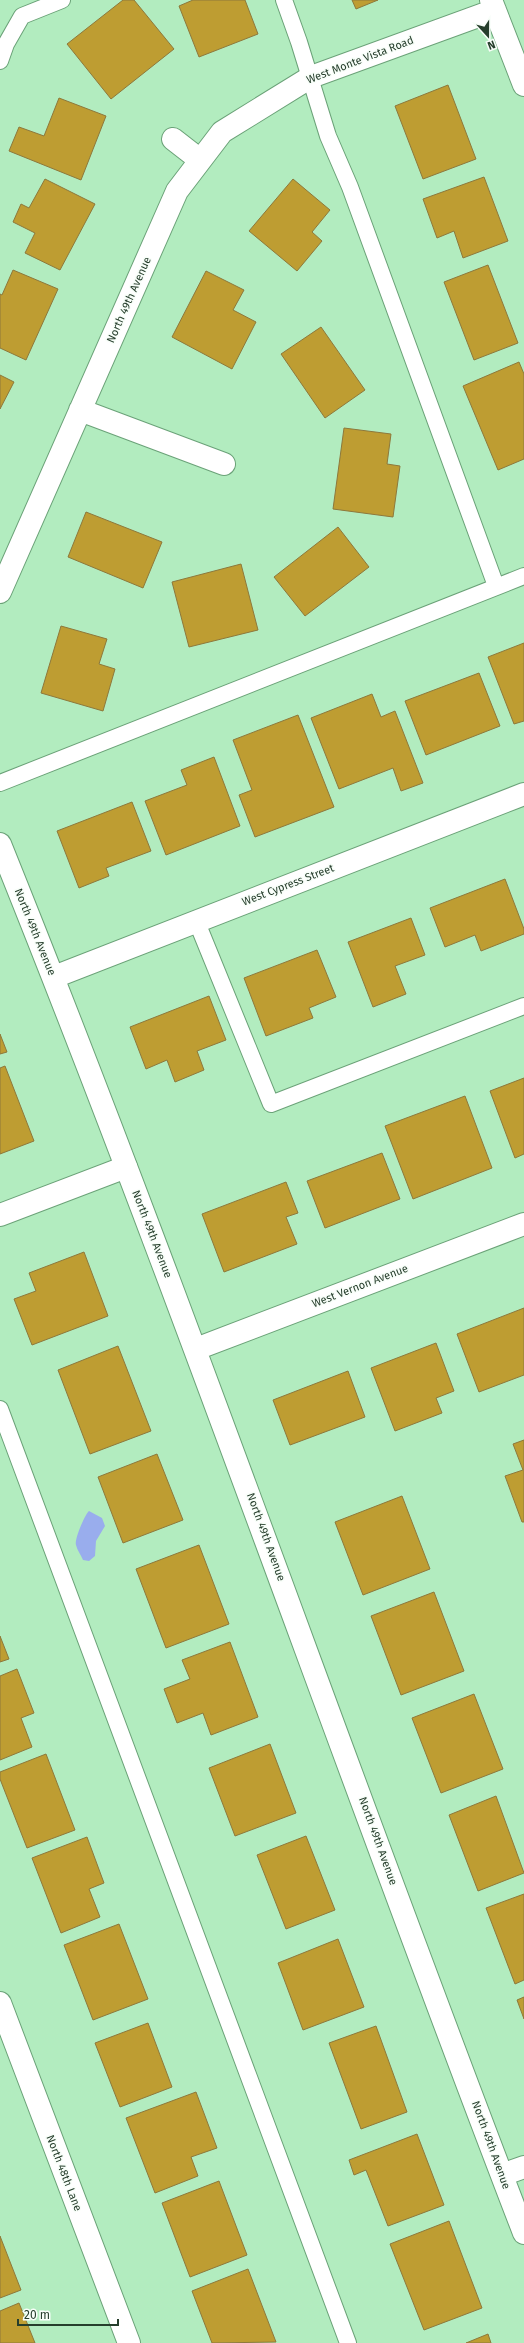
<svg xmlns="http://www.w3.org/2000/svg" width="524" height="2343" font-family="'Fira Sans',sans-serif">
<style>
.water{fill:#99aded}
.building{fill:#be9d32;stroke:#8d783b}
.lines{fill:none;stroke-linecap:round;stroke-linejoin:round}
.service-casing{stroke:#6ba278;stroke-width:18}
.minor-casing{stroke:#6ba278;stroke-width:24}
.tertiary-casing{stroke:#6ba278;stroke-width:24}
.service{stroke:#fff;stroke-width:16}
.minor{stroke:#fff;stroke-width:22}
.tertiary{stroke:#fff;stroke-width:22}
.labels{text-anchor:middle;dominant-baseline:central;stroke-width:3;stroke-linejoin:round;paint-order:stroke}
.street-label{font-size:11px;fill:#263e2c;stroke:#f8fef9}
</style>
<rect width="100%" height="100%" fill="#b2ecbf"/>
<path class="water" d="M89 1511 102 1518 105 1526 96 1541 95 1556 89 1561 83 1560C81 1555 77 1550 76 1545 74 1540 85 1514 89 1511Z"/>
<path class="building" d="M123 0H134L174 49 111 99 67 44Z
M193 0H245L258 34 199 57 179 6Z
M352 0H378L356 9Z
M448 85 476 159 423 179 395 106Z
M59 98 106 116 81 180 9 151 19 127 44 136Z
M484 177 508 241 463 258 454 231 437 238 423 199Z
M45 179 95 204 60 270 25 253 35 233 13 222 21 204 29 208Z
M293 179 330 210 312 232 322 241 297 271 249 231Z
M488 265 518 343 474 360 444 282Z
M13 270 58 289 26 360 0 348V294L2 295Z
M206 271 244 290 233 310 256 322 232 369 172 337Z
M321 327 365 390 325 418 281 354Z
M519 362 524 374V459L498 470 463 386Z
M0 375 14 382 0 409Z
M344 428 391 434 387 464 400 466 393 517 333 509Z
M86 512 162 542 143 588 68 557Z
M338 527 369 567 305 616 274 577Z
M241 564 258 630 189 647 172 582Z
M61 626 107 639 99 664 115 669 103 711 41 693Z
M524 643V721L514 724 488 657Z
M479 673 500 726 426 755 405 701Z
M372 694 381 717 395 711 423 783 401 791 393 768 339 789 311 718Z
M298 715 334 807 255 837 239 795 252 790 233 740Z
M214 757 240 826 166 855 145 801 187 785 181 770Z
M132 802 151 851 106 868 109 876 79 888 57 831Z
M505 879 524 929V934L481 951 475 935 445 947 430 908Z
M411 918 425 955 395 966 406 994 373 1007 348 942Z
M317 950 336 997 309 1008 313 1018 266 1036 244 978Z
M209 996 226 1040 197 1051 204 1070 175 1082 167 1060 146 1069 130 1027Z
M0 1034 7 1052 0 1054Z
M5 1066 34 1141 0 1154V1068Z
M524 1078V1154L515 1158 490 1091Z
M465 1096 492 1168 413 1199 385 1126Z
M382 1153 400 1199 325 1228 307 1181Z
M286 1182 298 1213 286 1217 297 1244 224 1272 202 1214Z
M84 1252 108 1316 32 1345 14 1299 36 1291 29 1273Z
M524 1308V1375L479 1392 457 1334Z
M436 1343 454 1391 436 1398 442 1413 395 1431 371 1368Z
M118 1346 151 1431 90 1454 58 1370Z
M348 1371 365 1417 290 1445 273 1400Z
M524 1440V1522H522L505 1476 523 1470 513 1444Z
M157 1454 183 1520 123 1543 98 1477Z
M402 1496 430 1569 363 1595 335 1522Z
M199 1545 229 1624 166 1648 136 1569Z
M434 1592 464 1671 401 1695 371 1616Z
M0 1636 9 1659 0 1662Z
M230 1642 258 1717 211 1735 203 1713 177 1723 164 1689 190 1679 182 1660Z
M17 1669 34 1713 21 1718 32 1747 0 1760V1676Z
M474 1694 503 1769 441 1793 412 1718Z
M270 1744 296 1813 235 1836 209 1768Z
M46 1754 75 1830 27 1848 0 1779V1772Z
M496 1796 524 1873 478 1891 449 1815Z
M306 1836 335 1910 286 1929 257 1855Z
M87 1837 104 1883 89 1889 100 1917 61 1933 32 1858Z
M524 1894V1980L515 1984 486 1908Z
M119 1924 148 1999 93 2020 64 1945Z
M338 1939 364 2007 303 2030 278 1963Z
M524 1997V2019L517 2000Z
M148 2023 172 2087 120 2107 95 2043Z
M376 2026 407 2112 361 2129 329 2043Z
M196 2092 217 2148 191 2157 198 2176 155 2193 126 2118Z
M417 2134 444 2205 388 2226 366 2170 354 2175 349 2160Z
M219 2181 247 2255 190 2277 162 2203Z
M449 2221 482 2308 424 2330 390 2244Z
M0 2236 21 2290 0 2298Z
M248 2269 276 2342 212 2343 192 2291Z
M19 2303 35 2343H0V2311Z
M488 2334 491 2343H466Z"/>
<g class="lines">
<defs>
<path id="service" d="M284 0 299 42 328 136 350 187 496 586
M0 61 6 44 22 16 62 0
M0 783 524 576
M196 920 271 1104 524 1006
M0 1409 348 2343"/>
<path id="minor" d="M491 0 524 85
M173 139 200 160
M80 410 224 464
M0 592 177 191 222 132 311 77 495 10
M0 844C185 1303 346 1772 524 2233
M54 977 524 794
M196 1349 524 1224
M502 2175 524 2167"/>
<path id="tertiary" d="M0 1215 126 1167
M0 2003 129 2343"/>
</defs>
<use href="#service" class="service-casing"/>
<use href="#minor" class="minor-casing"/>
<use href="#tertiary" class="tertiary-casing"/>
<use href="#service" class="service"/>
<use href="#minor" class="minor"/>
<use href="#tertiary" class="tertiary"/>
</g>
<g class="labels">
<g class="street-label">
<text transform="translate(360 60) rotate(-21)">West Monte Vista Road</text>
<text transform="translate(129 300) rotate(-66)">North 49th Avenue</text>
<text transform="translate(288 885) rotate(-21)">West Cypress Street</text>
<text transform="translate(35 932) rotate(68)">North 49th Avenue</text>
<text transform="translate(152 1234) rotate(69)">North 49th Avenue</text>
<text transform="translate(360 1286) rotate(-21)">West Vernon Avenue</text>
<text transform="translate(266 1537) rotate(70)">North 49th Avenue</text>
<text transform="translate(378 1841) rotate(70)">North 49th Avenue</text>
<text transform="translate(491 2145) rotate(70)">North 49th Avenue</text>
<text transform="translate(64 2173) rotate(69)">North 48th Lane</text>
</g>
</g>
<g transform="translate(488 36) rotate(159)" stroke="#f8fef9" stroke-width="3" paint-order="stroke">
<path d="M0-3L7 15L0 10L-7 15Z" fill="#263e2c"/>
<text y="-6" font-size="11" font-weight="bold" text-anchor="middle" fill="#263e2c">N</text>
</g>
<path d="M18 2319v6h100v-6" fill="none" stroke="#263e2c" stroke-width="2"/>
<text x="24" y="2319" font-size="12" fill="#263e2c" stroke="#f8fef9" stroke-width="3" paint-order="stroke">20 m</text>
</svg>
